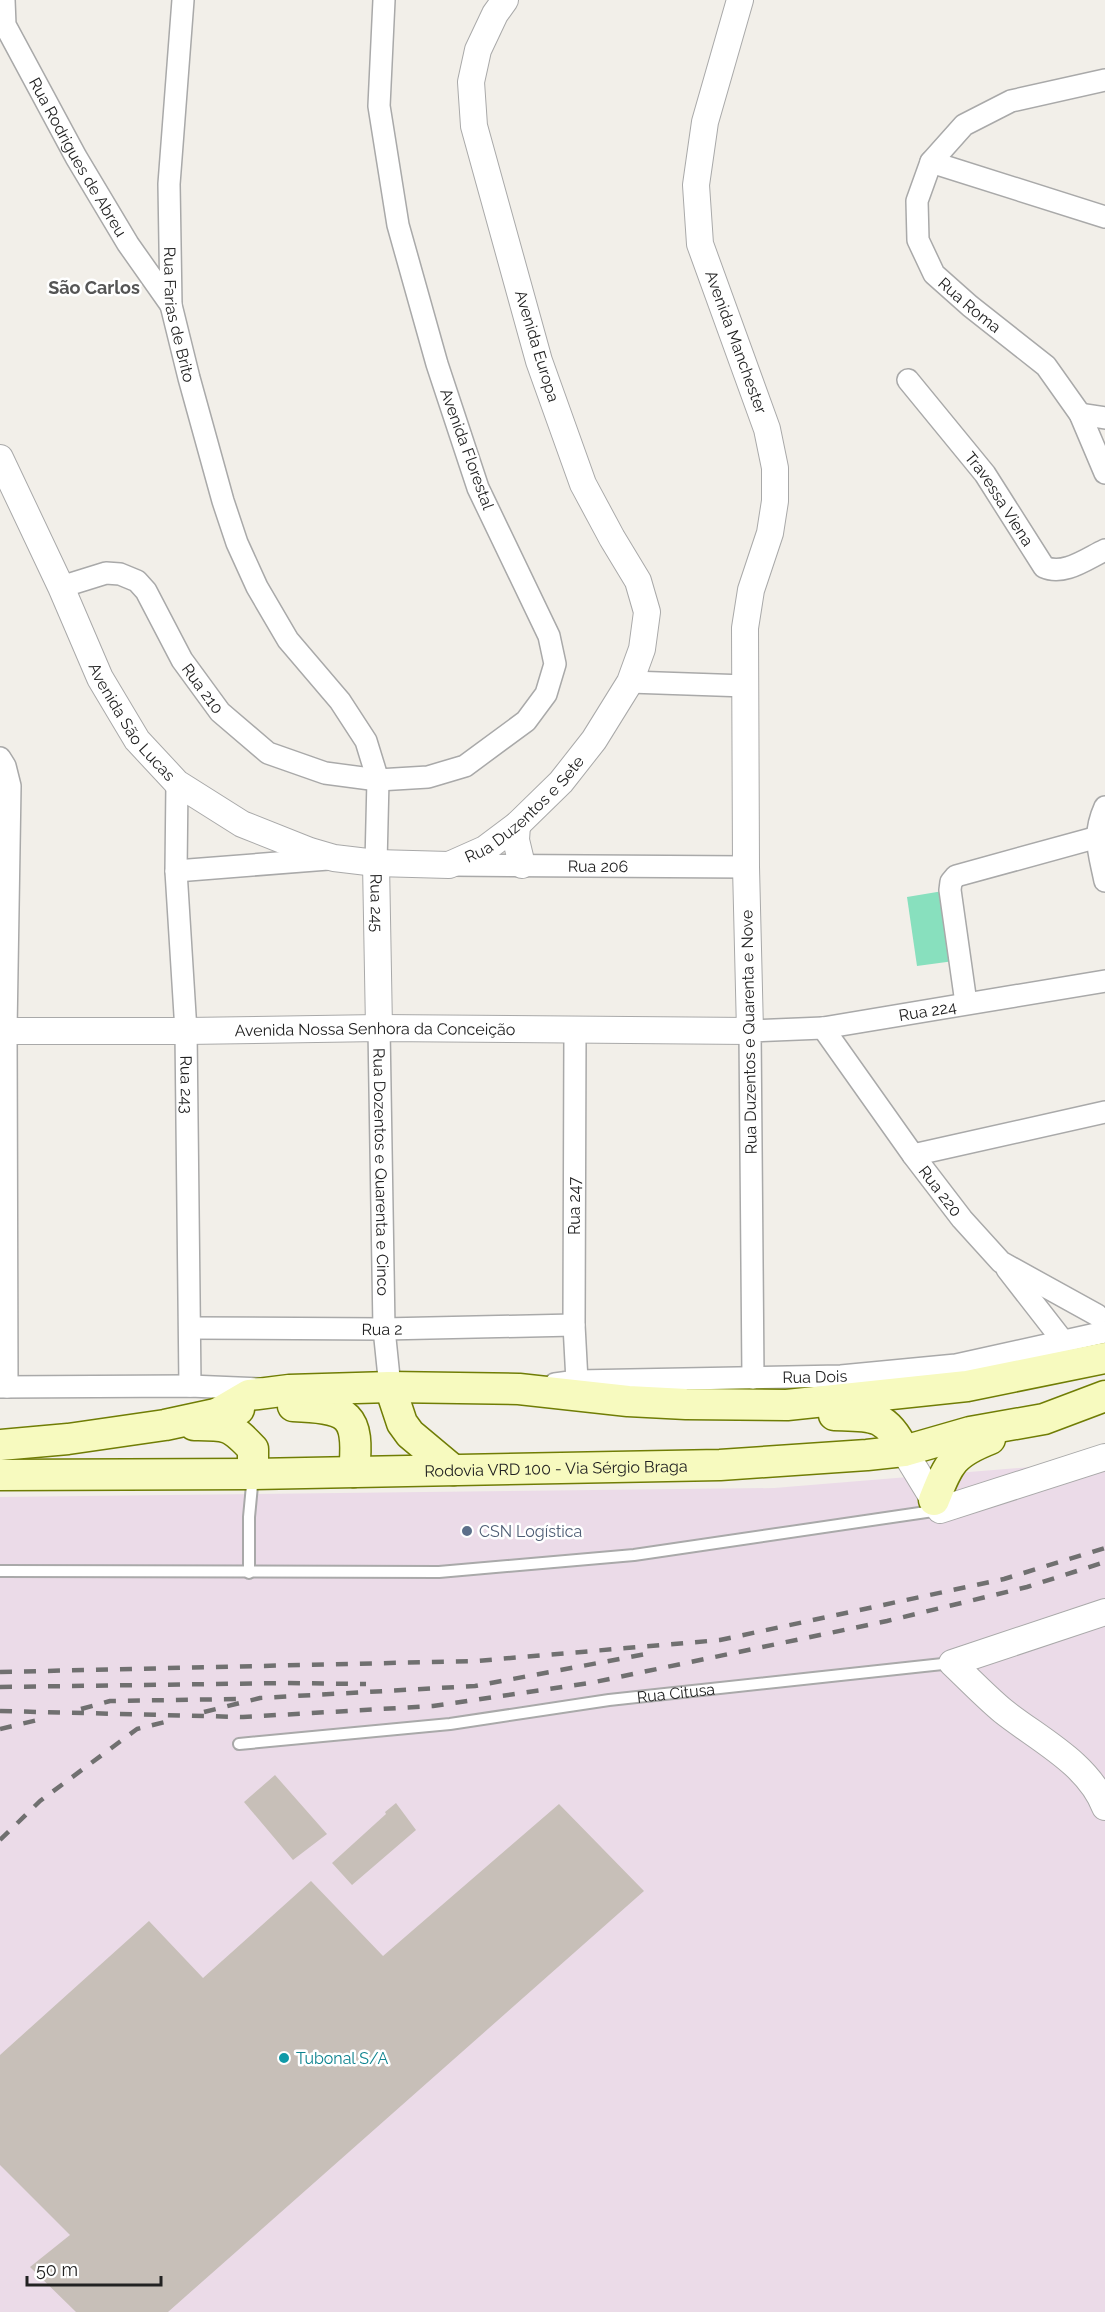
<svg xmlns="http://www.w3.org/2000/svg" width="1105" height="2312" font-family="Raleway,sans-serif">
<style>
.industrial{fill:#ebdbe8}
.pitch{fill:#88e0be}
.building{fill:#c7bfb8}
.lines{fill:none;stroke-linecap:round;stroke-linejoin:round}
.service-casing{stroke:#a9a9a9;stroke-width:14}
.minor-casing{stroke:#a9a9a9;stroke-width:24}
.tertiary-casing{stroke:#a9a9a9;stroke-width:28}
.secondary-casing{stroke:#707d05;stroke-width:33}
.service{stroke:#fff;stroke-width:10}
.minor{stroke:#fff;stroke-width:21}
.tertiary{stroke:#fff;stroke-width:26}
.secondary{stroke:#f7fabf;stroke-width:30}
.rail{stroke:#707070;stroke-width:4.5;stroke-dasharray:12 12;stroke-linecap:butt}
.service-dot{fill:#5c6f8a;stroke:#fff;stroke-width:2}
.culture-dot{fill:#0f9aa8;stroke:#fff;stroke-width:2}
.labels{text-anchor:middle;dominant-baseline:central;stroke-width:5;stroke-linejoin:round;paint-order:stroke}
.street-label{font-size:16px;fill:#222;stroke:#fff}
.service-label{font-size:16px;fill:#4e5e75;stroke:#fff;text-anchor:start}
.culture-label{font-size:16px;fill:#0d838f;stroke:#fff;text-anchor:start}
.neighbourhood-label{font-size:18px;font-weight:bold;fill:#555;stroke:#fff}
</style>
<rect width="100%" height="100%" fill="#f2efe9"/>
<path class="industrial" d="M1105 1461V2312H0V1497L774 1488Z"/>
<path class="pitch" d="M943 891 954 961 917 966 907 897Z"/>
<path class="building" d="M275 1775 327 1834 293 1860 244 1802Z
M396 1803 416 1830 352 1885 332 1863 386 1814 385 1812Z
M559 1804 644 1891 168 2312H76L30 2267 70 2235 0 2165V2055L149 1921 203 1978 311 1881 383 1956Z"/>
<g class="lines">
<defs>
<g id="service">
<path d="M0 1571 439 1572 634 1555 940 1510"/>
<path d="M249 1573V1517L253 1475"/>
<path id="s1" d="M239 1744 450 1724 609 1700 952 1663"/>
</g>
<g id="minor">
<path id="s2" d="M4 0 5 25 76 157 128 244 171 305"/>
<path id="s3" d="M183 0 169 184 171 305 189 378 223 501 237 543 257 587 288 640 340 701 366 741 378 780 376 863"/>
<path id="s4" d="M1105 80 1011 101 964 125 931 162 917 201 918 240 934 274 970 306 1046 366 1080 414 1105 473"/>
<path d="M931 162 1105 217"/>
<path id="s5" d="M908 380 985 474 1044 567C1064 576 1086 559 1105 550"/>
<path d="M1080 414 1105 418"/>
<path id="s6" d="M61 587 106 573 120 574 137 581 146 591 182 660 220 712 268 753 325 773 378 780 428 777 465 766 526 721 546 694 555 664 549 636 478 488 437 364 398 225 379 106 384 0"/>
<path d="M630 682 746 686"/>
<path d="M0 758 5 766 10 786 6 1031 7 1387"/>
<path id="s7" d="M177 783 176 871 186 1031 190 1386"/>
<path d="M1105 807C1092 836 1099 851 1105 881"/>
<path id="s8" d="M452 865 746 867"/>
<path d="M176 871 328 859"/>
<path d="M966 1003 950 890 951 882 956 876 1105 835"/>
<path id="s9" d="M379 1028 384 1329 390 1387"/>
<path id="s10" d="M823 1028 913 1155 962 1219 1001 1262 1097 1315"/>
<path d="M575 1031 574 1325 577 1381"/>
<path d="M913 1155 1105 1112"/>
<path d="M1007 1269 1063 1341"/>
<path id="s11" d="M190 1328 384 1329 574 1325"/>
<path id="s12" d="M753 1378 750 1031 823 1028 1105 981"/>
<path id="s13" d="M555 1384 577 1381 841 1376 956 1365 1105 1332"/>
<path d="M0 1387 190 1386 261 1389"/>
</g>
<g id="tertiary">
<path id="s14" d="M0 458 61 587 100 678 137 740 177 783 242 824 310 851 334 858 376 863 449 865 485 849 517 825 561 782 594 740 630 682 642 649 647 612 638 581 612 538 583 484 539 361 474 126 471 82 478 50 495 14 505 0"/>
<path d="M517 825 516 840 522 865"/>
<path id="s15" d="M376 863 379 1028"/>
<path id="s16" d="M0 1031H186L379 1028 750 1031 746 867 745 628 751 590 770 533 775 501V468L767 429 700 244 696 185 705 122 740 0"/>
<path d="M904 1451 940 1510 1105 1457"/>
<path d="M1105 1612 952 1663C969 1679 985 1696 1003 1711 1038 1739 1088 1763 1105 1807"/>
</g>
<g id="secondary">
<path d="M390 1387 402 1423 410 1434 453 1470"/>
<path d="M293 1406C349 1408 360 1414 354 1472"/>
<path d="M220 1412 249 1395 258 1394 289 1390 390 1387 519 1389 628 1401 686 1404 787 1405 967 1386 1105 1358"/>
<path d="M834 1415C872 1416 886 1413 904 1451"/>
<path d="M194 1425C226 1425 230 1424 253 1449V1474"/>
<path d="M0 1445 68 1439 165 1425 239 1409"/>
<path id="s17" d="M0 1475 253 1474 720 1465 867 1455 904 1451 970 1432 1044 1419 1105 1396"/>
<path d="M934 1500C949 1463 952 1454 990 1439"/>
</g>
</defs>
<use href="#service" class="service-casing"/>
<use href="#minor" class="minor-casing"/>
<use href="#tertiary" class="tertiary-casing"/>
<use href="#secondary" class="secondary-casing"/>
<use href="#service" class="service"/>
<use href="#minor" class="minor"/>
<use href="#tertiary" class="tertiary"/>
<use href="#secondary" class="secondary"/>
<path class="rail" d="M0 1672 476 1661 720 1640 1004 1579 1105 1548
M0 1687 285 1683 366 1684
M81 1709 110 1701 236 1699
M0 1711 243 1717 433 1706 590 1683 887 1621 1027 1587 1105 1562
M204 1712 260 1698 475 1686 646 1654
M0 1729 46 1718
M0 1840 40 1801 137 1729 169 1721"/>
</g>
<circle class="service-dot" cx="467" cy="1531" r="6"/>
<circle class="culture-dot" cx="284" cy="2058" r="6"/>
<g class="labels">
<g class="street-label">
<text stroke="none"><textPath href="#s2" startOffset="176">Rua Rodrigues de Abreu</textPath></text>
<text stroke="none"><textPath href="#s4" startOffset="364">Rua Roma</textPath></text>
<text stroke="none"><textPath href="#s3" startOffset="316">Rua Farias de Brito</textPath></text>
<text transform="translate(736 342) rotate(70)">Avenida Manchester</text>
<text transform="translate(537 346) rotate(73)">Avenida Europa</text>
<text transform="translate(467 449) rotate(70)">Avenida Florestal</text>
<text stroke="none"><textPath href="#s5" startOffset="150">Travessa Viena</textPath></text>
<text stroke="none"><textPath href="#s6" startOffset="206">Rua 210</textPath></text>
<text stroke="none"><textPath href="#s14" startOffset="296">Avenida São Lucas</textPath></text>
<text stroke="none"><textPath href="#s14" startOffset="758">Rua Duzentos e Sete</textPath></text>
<text stroke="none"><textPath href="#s8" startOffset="146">Rua 206</textPath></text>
<text stroke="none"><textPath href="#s15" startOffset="40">Rua 245</textPath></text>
<text stroke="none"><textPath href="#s12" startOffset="526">Rua 224</textPath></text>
<text stroke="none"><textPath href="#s16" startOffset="375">Avenida Nossa Senhora da Conceição</textPath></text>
<text transform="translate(749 1032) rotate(-91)">Rua Duzentos e Quarenta e Nove</text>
<text stroke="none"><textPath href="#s7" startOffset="302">Rua 243</textPath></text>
<text stroke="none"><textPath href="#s9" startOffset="144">Rua Dozentos e Quarenta e Cinco</textPath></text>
<text stroke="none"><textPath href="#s10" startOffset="201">Rua 220</textPath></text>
<text transform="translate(574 1206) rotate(-90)">Rua 247</text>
<text stroke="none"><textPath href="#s11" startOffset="192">Rua 2</textPath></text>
<text stroke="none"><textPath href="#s13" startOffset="260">Rua Dois</textPath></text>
<text stroke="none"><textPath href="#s17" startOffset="556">Rodovia VRD 100 - Via Sérgio Braga</textPath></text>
<text stroke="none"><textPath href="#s1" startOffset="440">Rua Citusa</textPath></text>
</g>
<g class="service-label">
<text x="479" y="1531">CSN Logística</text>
</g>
<g class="culture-label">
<text x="296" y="2058">Tubonal S/A</text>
</g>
<g class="neighbourhood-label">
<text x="94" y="287">São Carlos</text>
</g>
</g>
<path d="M27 2276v9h134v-9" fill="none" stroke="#222222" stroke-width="3"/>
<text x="36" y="2276" font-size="18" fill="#222222" stroke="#ffffff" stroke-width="4.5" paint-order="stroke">50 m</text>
</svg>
